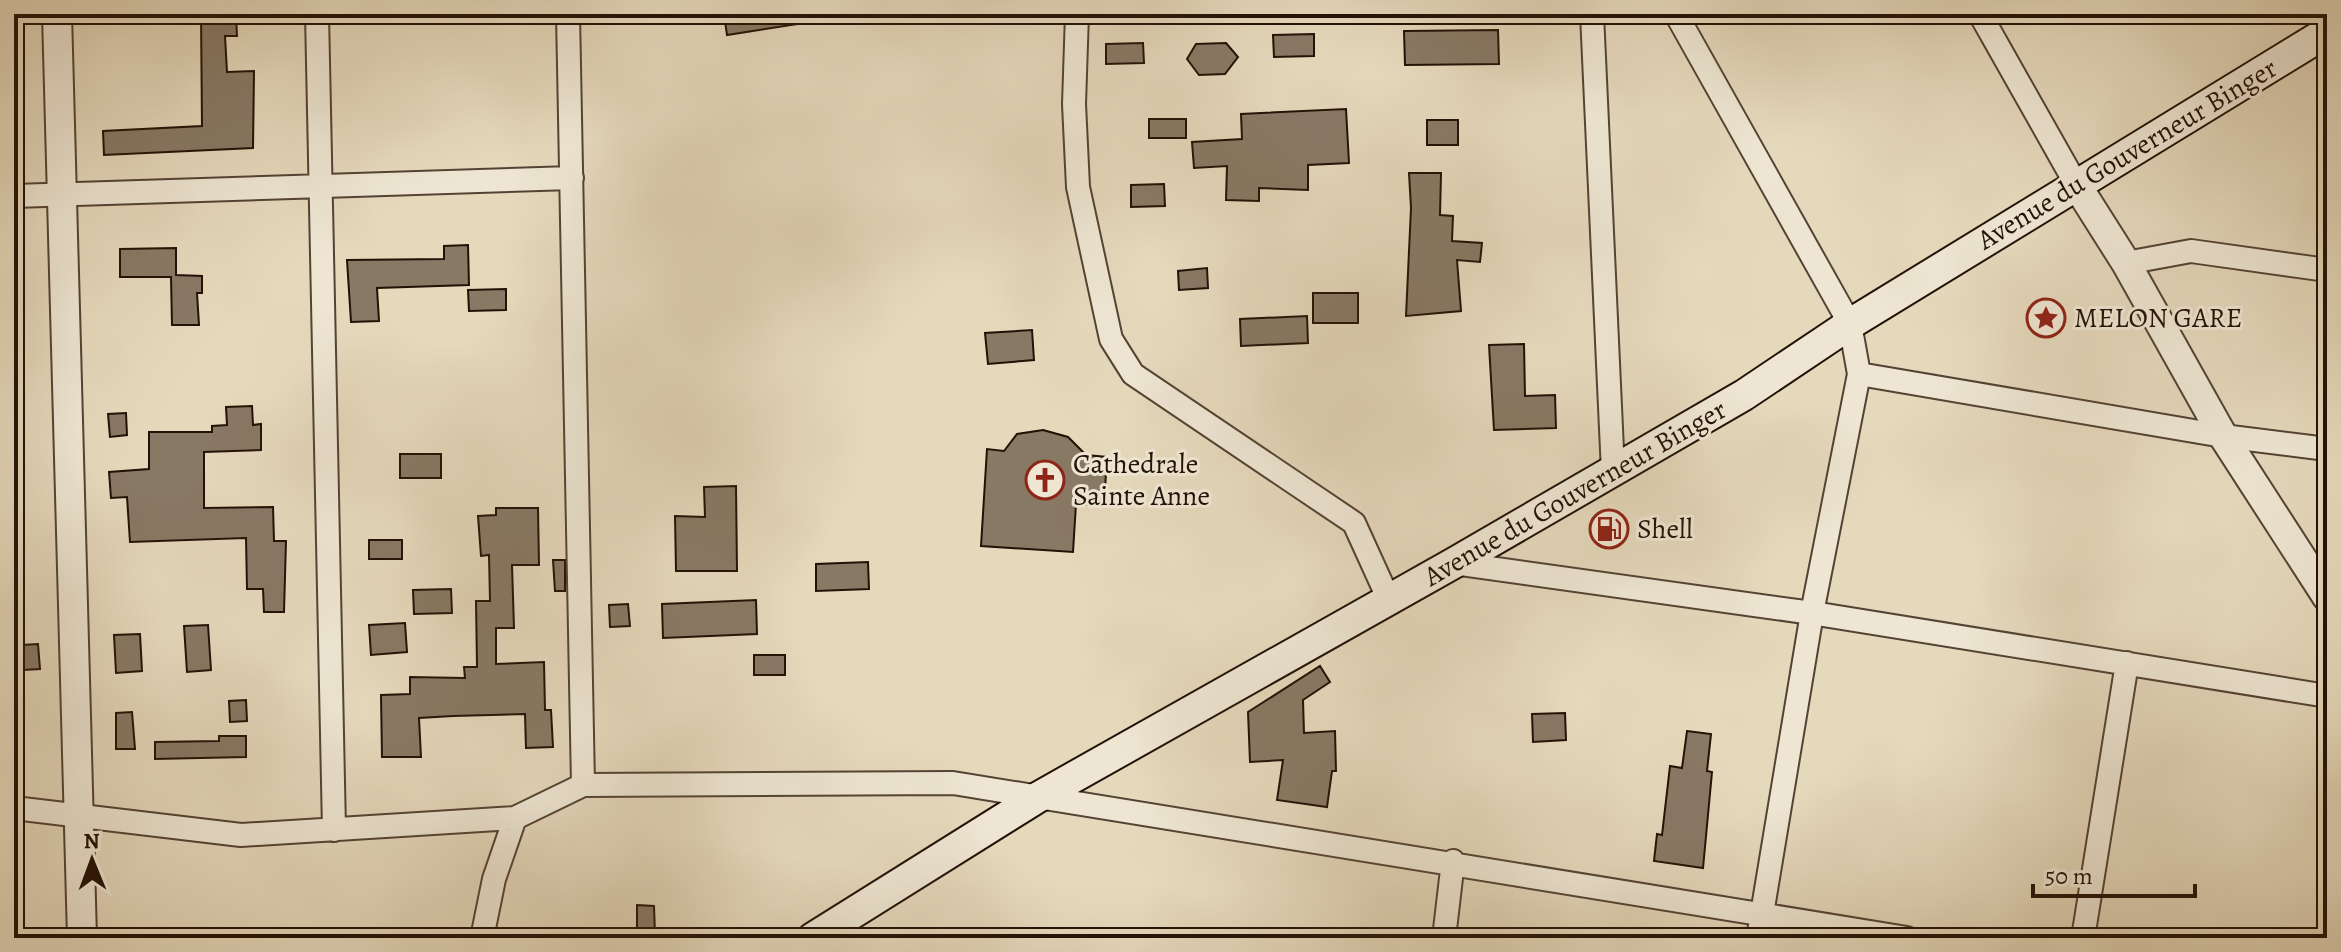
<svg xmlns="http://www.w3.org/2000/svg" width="2341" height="952" font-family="Alegreya,serif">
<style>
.building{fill:#887965;stroke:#231106;stroke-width:2}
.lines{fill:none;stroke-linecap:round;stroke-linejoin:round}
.minor-casing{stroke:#544334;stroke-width:26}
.tertiary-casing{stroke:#544334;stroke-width:32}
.secondary-casing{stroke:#231106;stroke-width:34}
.minor{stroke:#eee6d3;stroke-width:22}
.tertiary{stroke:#eee6d3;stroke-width:28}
.secondary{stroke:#eee6d3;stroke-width:30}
.labels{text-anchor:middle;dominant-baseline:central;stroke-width:6;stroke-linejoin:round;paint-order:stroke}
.street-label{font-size:28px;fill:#231106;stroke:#eee6d3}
.poi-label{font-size:28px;fill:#231106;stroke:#eee6d3;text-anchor:start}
</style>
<rect width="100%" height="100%" fill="#e5d9bc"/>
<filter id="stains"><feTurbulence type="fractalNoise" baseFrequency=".0025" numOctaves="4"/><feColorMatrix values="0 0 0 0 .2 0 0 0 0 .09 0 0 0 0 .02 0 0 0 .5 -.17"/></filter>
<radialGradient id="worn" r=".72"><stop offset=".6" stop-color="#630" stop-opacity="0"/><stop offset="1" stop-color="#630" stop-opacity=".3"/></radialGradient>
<path class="building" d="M201 14H236L237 36H225L227 72 254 71 253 148 104 155 103 131 202 126Z
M724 14H797L798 24 727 35Z
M1498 30 1499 64 1405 65 1404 31Z
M1314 34V56L1274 57 1273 35Z
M1143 43 1144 63 1106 64V44Z
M1226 43 1238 57 1225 74 1199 75 1187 59 1196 44Z
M1346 109 1349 163 1308 165V190L1259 188V201L1226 200 1227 166 1194 168 1192 142 1242 139 1241 114Z
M1149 119H1186V138H1149Z
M1427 120H1458V145H1427Z
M1409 173H1441L1440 215 1453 216 1452 241 1482 243 1480 262 1457 260 1461 311 1406 316 1411 208Z
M1164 184 1165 206 1131 207V185Z
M468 245 469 285 377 288 379 321 351 322 347 260 444 259V246Z
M176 248V275L202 276V293H197L199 325H172L171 277H120V249Z
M1207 268 1208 288 1179 290 1178 271Z
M506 289V310L469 311 468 290Z
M1313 293H1358V323H1313Z
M1307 316 1308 343 1241 346 1240 319Z
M1032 330 1034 360 988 364 985 333Z
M1524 344 1525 396 1555 395 1556 428 1494 430 1489 345Z
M252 406 253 425 261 424V450L204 452V508L273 507 274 541H286L284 612H264L263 589H247L246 538 130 542 127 497 111 498 109 472 149 469V432H212V426L227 425 226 407Z
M126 413 127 435 110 437 108 414Z
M1043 430 1068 437 1086 455 1107 457 1104 506 1076 504 1073 552 981 546 987 449 1004 451 1017 434Z
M400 454H441V478H400Z
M736 486 737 571H676L675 516 705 517 704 487Z
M496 508H538L539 565H512L514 628H496V664L544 662 545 710H551L553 747 526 748 525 714 453 716 419 718 421 757H382L381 695 410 694V677L465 678 464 667H477L476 601H490L489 555 481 556 478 516 496 515Z
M369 540H402V559H369Z
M553 560H565V591H555Z
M868 562 869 589 816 591V564Z
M451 589 452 613 414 614 413 590Z
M756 600 757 634 663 638 662 604Z
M628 604 630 626 610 627 609 605Z
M405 623 407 652 371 655 369 625Z
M208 625 211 670 187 672 184 626Z
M140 634 142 671 116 673 114 635Z
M38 644 40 669 23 670 22 645Z
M754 655H785V675H754Z
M1320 666 1330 682 1303 700 1304 733 1335 731 1336 771H1332L1327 807 1277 800 1283 760 1250 762 1248 712Z
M246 700 247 721 230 722 229 701Z
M132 712 135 749H116V713Z
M1565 713 1566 740 1533 742 1532 714Z
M1687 731 1711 734 1707 771 1712 772 1703 868 1654 861 1657 834 1662 835 1670 766 1682 768Z
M219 736H246V757L155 759V742L219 741Z
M637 905 654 906 655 935 637 936Z"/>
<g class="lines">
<defs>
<path id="minor" d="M317 14 334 830
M568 14 583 785
M1077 14 1074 104 1078 187 1111 339 1133 374 1354 523 1389 600
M1592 14 1613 472
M1676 14 1850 324 1859 374 1812 613 1758 938
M1980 14 2076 184
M14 196 572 178
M2126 263 2191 251 2327 270
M1859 374 2223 436 2327 449
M1454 563 1812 613 2327 696
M14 808 241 835 515 818 583 785 953 783 1907 938
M482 938 494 879 515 818
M1444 938 1453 861
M2083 938 2127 663"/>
<path id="tertiary" d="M57 14 82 938
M2076 184 2126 263 2223 436 2327 597"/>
<path id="secondary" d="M813 938 1035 799 1454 563 1744 395 1850 324 2327 32"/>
</defs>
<use href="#minor" class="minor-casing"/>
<use href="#tertiary" class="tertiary-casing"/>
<use href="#secondary" class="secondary-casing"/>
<use href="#minor" class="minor"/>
<use href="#tertiary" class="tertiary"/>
<use href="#secondary" class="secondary"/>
</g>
<defs>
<symbol id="sight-ring" viewBox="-11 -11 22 22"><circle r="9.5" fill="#eee6d3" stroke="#8f2418" stroke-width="1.5"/><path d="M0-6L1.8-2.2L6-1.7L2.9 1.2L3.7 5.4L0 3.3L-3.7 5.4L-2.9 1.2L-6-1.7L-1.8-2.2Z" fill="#8f2418"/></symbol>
<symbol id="church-ring" viewBox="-11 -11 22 22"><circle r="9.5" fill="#eee6d3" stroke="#8f2418" stroke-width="1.5"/><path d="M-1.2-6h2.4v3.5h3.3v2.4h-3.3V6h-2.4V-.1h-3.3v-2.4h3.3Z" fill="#8f2418"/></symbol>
<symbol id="fuel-ring" viewBox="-11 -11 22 22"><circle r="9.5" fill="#eee6d3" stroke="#8f2418" stroke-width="1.5"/><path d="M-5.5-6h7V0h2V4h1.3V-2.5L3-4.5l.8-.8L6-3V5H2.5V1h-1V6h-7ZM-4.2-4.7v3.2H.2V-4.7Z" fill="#8f2418"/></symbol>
</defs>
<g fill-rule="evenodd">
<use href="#sight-ring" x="2024" y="296" width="44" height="44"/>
<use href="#church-ring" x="1023" y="458" width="44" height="44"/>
<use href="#fuel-ring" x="1587" y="507" width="44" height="44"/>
</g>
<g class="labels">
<g class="street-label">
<text transform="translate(2127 154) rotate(-31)">Avenue du Gouverneur Binger</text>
<text transform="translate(1575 493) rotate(-30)">Avenue du Gouverneur Binger</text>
</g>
<g class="poi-label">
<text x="2074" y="318">MELON GARE</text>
<text x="1073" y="464">Cathedrale<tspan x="1073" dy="32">Sainte Anne</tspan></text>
<text x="1637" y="529">Shell</text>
</g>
</g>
<rect width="2341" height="952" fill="none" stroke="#e5d9bc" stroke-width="48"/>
<rect x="16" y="16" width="2309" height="920" fill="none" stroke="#231106" stroke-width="4"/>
<rect x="24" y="24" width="2293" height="904" fill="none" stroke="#231106" stroke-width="2"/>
<g transform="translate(92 860) rotate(359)" stroke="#eee6d3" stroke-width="6" paint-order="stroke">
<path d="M0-6L14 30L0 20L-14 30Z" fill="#231106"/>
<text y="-12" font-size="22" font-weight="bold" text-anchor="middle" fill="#231106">N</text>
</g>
<path d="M2033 884v12h162v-12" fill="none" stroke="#231106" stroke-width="4"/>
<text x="2045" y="884" font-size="24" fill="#231106" stroke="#eee6d3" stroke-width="6" paint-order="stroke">50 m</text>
<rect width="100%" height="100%" filter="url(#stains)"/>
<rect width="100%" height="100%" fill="url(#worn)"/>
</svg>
